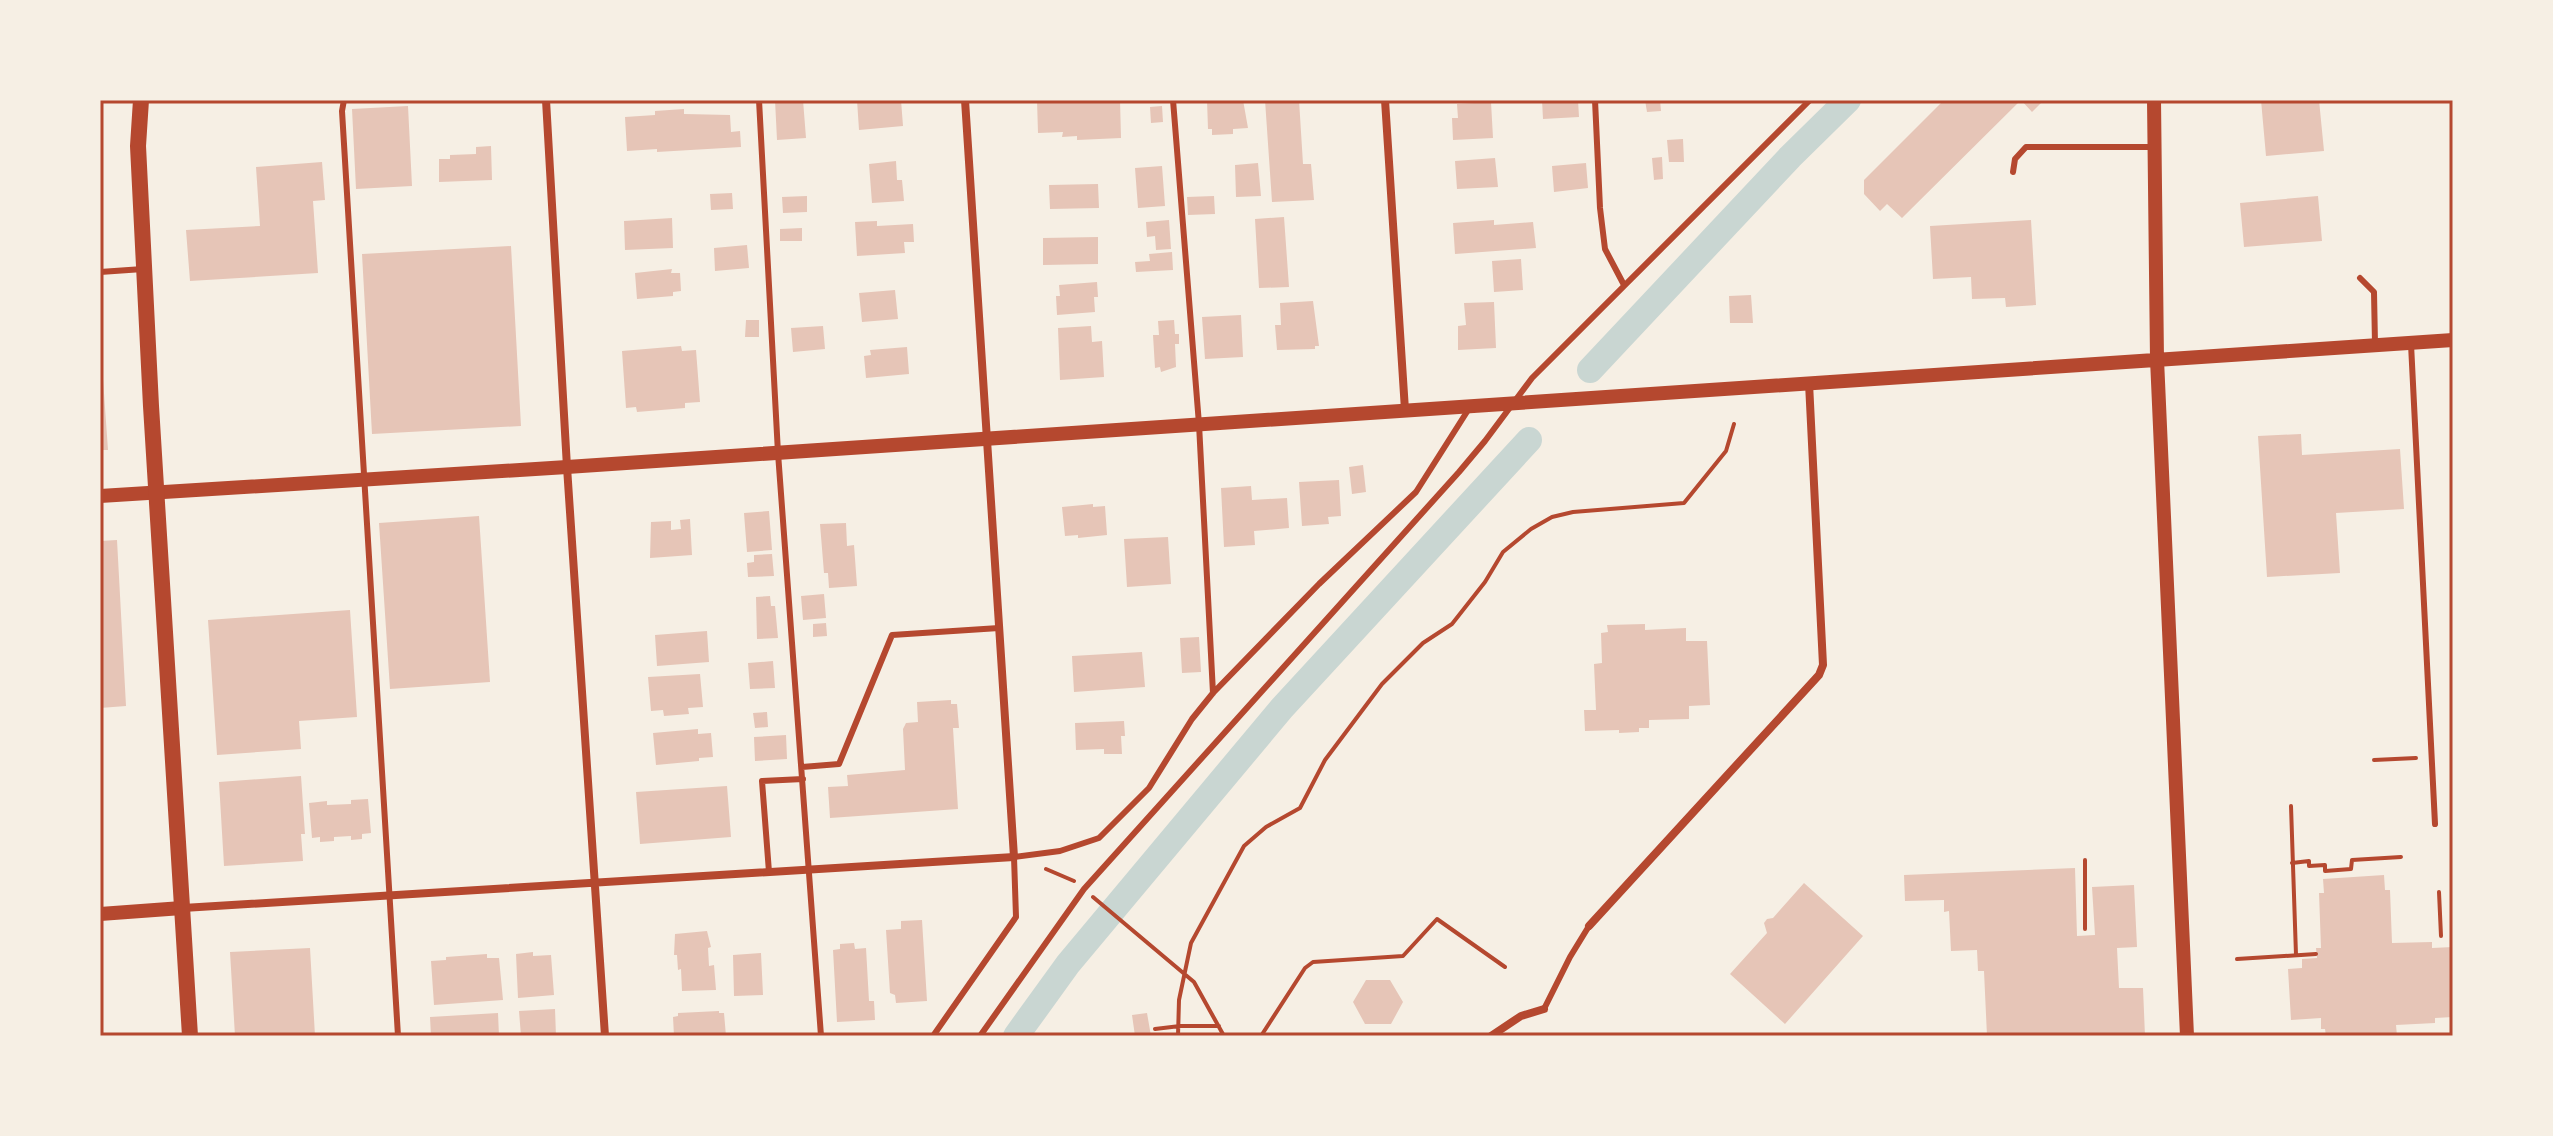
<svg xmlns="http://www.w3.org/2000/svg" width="2553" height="1136" font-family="'DejaVu Sans',sans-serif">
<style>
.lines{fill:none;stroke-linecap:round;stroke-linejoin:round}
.canal{stroke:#c9d6d2;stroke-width:26}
.building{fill:#e6c5b7}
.path{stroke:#b5482f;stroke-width:4}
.service{stroke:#b5482f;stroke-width:6}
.minor{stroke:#b5482f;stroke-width:8}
.tertiary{stroke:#b5482f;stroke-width:14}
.secondary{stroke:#b5482f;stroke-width:16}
.neatline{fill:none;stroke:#b5482f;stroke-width:3}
</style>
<rect width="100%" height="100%" fill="#f6efe4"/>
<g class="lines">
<path class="canal" d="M1590 370 1790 157 1848 100
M1016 1036 1068 964 1282 708 1529 440"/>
</g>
<path class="building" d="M775 100H803L806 138 777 140Z
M857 100H901L903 126 859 130Z
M1037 100H1120L1121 138 1077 140V136L1062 137 1063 132 1038 133Z
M1207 100H1243L1248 128 1233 129V134L1212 135V129H1208Z
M1265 100H1299L1303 164H1311L1314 200 1272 202Z
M1542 100H1578L1579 117 1543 119Z
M1645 100H1660L1661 111 1647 112Z
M1944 100H2044L2032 112 2021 100 1902 218 1887 204 1880 211 1864 194V180Z
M2261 100H2319L2324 151 2266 156Z
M1491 102 1493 138 1453 140 1452 118H1458L1457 104Z
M408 106 412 186 356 189 352 109Z
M1162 106 1163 122 1151 123 1150 107Z
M684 109V114L730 115 731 132 740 131 741 147 657 152V149L627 151 625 117 655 115V111Z
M1683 139 1684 162H1669L1667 140Z
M491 146 492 180 439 182V159H450V155L476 154V147Z
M1662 157 1663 179 1654 180 1652 158Z
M1495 158 1498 187 1457 189 1455 161Z
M896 161 897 180H902L904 201 872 203 869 164Z
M322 162 325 200 313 201 318 273 190 281 186 230 260 226 256 167Z
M1258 163 1261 196 1236 197 1235 165Z
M1586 163 1588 188 1554 192 1552 166Z
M1162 166 1165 206 1138 208 1135 168Z
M1098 184 1099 208 1050 209 1049 185Z
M732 193 733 209 711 210 710 194Z
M807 196V212L783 213 782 197Z
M1214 196 1215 214 1188 215 1187 197Z
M2318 196 2322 241 2244 247 2240 203Z
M1284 217 1289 287 1259 288 1255 219Z
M672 218 673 248 625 250 624 221Z
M1169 220 1171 249 1156 250 1155 236 1147 237 1146 222Z
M1494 220V225L1533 222 1536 248 1455 254 1453 223Z
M2031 220 2036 305 2006 307 2005 298 1972 299 1971 277 1933 279 1930 226Z
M877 221V226L913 224 914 242H904L905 253 857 256 855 222Z
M802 228V241H780V229Z
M1098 237V264L1043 265V238Z
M747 245 749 268 715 271 714 248Z
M511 246 521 426 372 434 362 254Z
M1172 252 1173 270 1136 272 1135 262 1150 261 1149 254Z
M1521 259 1523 290 1494 292 1492 261Z
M672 269 671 273H680L681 291 673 292V296L637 299 635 273Z
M1097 282 1098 297H1094L1095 312 1057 315 1056 296H1060L1059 285Z
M895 290 898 319 862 322 859 293Z
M1751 295 1753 323H1730L1729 296Z
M1313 301 1319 346H1315V349L1277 350 1275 325H1281L1280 303Z
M1494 302 1496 348 1458 350V326L1466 325 1464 303Z
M1241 315 1243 357 1205 359 1202 317Z
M746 320H759V337H745Z
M1174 320 1175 334H1179V344H1175L1176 367 1161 372 1160 367 1155 368 1153 335H1159L1158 321Z
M823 326 825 349 793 352 791 328Z
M1091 326 1092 342 1102 341 1104 377 1060 380 1058 328Z
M681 346 682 351 696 350 700 402 685 403V408L637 412 636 407 626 408 622 351Z
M907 347 909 374 866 378 864 356 871 355 870 350Z
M100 365H102L108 450H100Z
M2301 434 2302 455 2400 449 2404 509 2336 513 2340 573 2267 577 2258 436Z
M1363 465 1366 492 1352 494 1349 467Z
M1339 480 1341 516 1328 517 1329 524 1302 526 1299 482Z
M1251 486 1252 500 1287 498 1289 528 1254 531 1255 545 1224 547 1221 488Z
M1093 504V507L1105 506 1107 535 1078 538V535L1065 536 1062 507Z
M769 511 772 550 747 552 744 513Z
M479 516 490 682 390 689 379 523Z
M690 519 692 555 650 558 651 522 671 521V530L681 529 680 520Z
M846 523 847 546 854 545 857 586 829 588 828 573H824L820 524Z
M1168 537 1171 584 1127 587 1124 539Z
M117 540 126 706 100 708V541Z
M772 554 774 576 748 577 747 563 754 562V555Z
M824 594 826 618 803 620 801 596Z
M770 596 771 606H775L778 638 757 639 756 597Z
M350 610 357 717 299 721 301 749 217 755 208 620Z
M826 623 827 636 813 637V624Z
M1645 624V630L1686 628V641H1707L1710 705 1689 706V719L1649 720V728H1639V732L1619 733V730L1585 731 1584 710H1596L1594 664 1602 663 1601 633 1608 632 1607 625Z
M707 631 709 662 657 666 655 635Z
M1199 637 1201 672 1182 673 1180 638Z
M1142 652 1145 687 1074 692 1072 656Z
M773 661 775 688 750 689 748 663Z
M700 674 703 707 688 708 689 714 664 716 663 710 651 711 648 677Z
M951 700V704H957L959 728H953L958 809 830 818 828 787 848 786 847 775 905 770 903 729 906 723 918 722 917 702Z
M767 712 768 727 755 728 753 713Z
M1124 721 1125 736H1121L1122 754H1104V749L1076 750 1075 723Z
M698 729V734L711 733 713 757 699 758V761L656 765 653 733Z
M786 735 787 759 755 761 754 737Z
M301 776 305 834H301L303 861 224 866 219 782Z
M727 786 731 837 640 844 636 792Z
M368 799 371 833 362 834V839L351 840V836L334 837V841L320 842V837L312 838 309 803 327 801V805L351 804V800Z
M2075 868 2077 936 2095 935 2092 887 2134 885 2137 947 2117 948 2119 988H2143L2145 1036H1987L1984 971H1978L1977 950 1951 951 1949 911 1944 912V900L1905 901 1904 875Z
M2384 875 2385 890H2390L2392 943 2432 942V948L2453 947V1017L2435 1018V1023L2396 1025 2397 1036H2326L2325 1029H2321V1018L2291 1020 2288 969 2302 968V959L2317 958 2316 948H2321L2319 893H2324L2323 879Z
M1804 883 1863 936 1785 1024 1730 974 1767 933 1764 923 1767 919 1773 918Z
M922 920 927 1001 896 1003 895 995 890 993 886 930 901 929V921Z
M707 931 711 947 708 948 709 966 714 965 716 990 682 991 681 969 678 970 677 955H674L675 934Z
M854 943 855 949 866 948 869 1001H874L875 1020 837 1022 833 950 840 949V944Z
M310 948 315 1036H235L230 952Z
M533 952V956L551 955 554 995 518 998 516 954Z
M761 953 763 995 734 996 733 955Z
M487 954V958H499L503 1000 434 1005 431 961 446 960V957Z
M1366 980H1390L1403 1002 1391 1024H1365L1353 1002Z
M555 1009 556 1036H521L519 1011Z
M719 1011V1013H724L726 1036H674L673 1017 678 1016V1013Z
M498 1013 499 1036H431L430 1017Z
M1147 1013 1151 1036H1135L1132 1015Z"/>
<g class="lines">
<path class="path" d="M2374 760 2416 758
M2291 806 2296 955
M2085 860V929
M2292 863 2309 861V866L2325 865V871L2351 869 2352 860 2401 857
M1046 869 1074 881
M2439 892 2441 936
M1093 897 1194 982 1224 1036
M2237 959 2316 954
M1155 1029 1180 1026H1219
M1178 1036 1179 1000 1191 943 1244 846 1266 827 1300 808 1325 760 1382 684 1423 643 1452 624 1485 582 1503 552 1531 529 1552 517 1573 512 1684 503 1726 451 1734 424
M1261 1036 1305 968 1313 962 1403 956 1437 919 1505 967"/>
<path class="service" d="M344 100 342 111 398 1036
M759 100 778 453 821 1036
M1173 100 1199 424 1213 693
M1595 100 1600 208 1605 249 1624 285
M2013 172 2015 159 2026 147H2155
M100 272 143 269
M2360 278 2374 292 2375 344
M2411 344 2435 824
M802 767 839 764 892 635 999 628
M769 872 762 781 803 779
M1544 1009 1570 957 1589 926
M933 1036 1016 917 1014 857 1060 851 1099 838 1149 788 1192 719 1213 693 1319 584 1416 492 1470 407
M980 1036 1084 889 1459 472 1485 441 1532 378 1810 100"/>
<path class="minor" d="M546 100 567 467 605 1036
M1385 100 1405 410
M183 908 1014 857 965 100
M1589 926 1819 675 1823 665 1809 383
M1491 1036 1521 1016 1544 1009"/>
<path class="tertiary" d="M2154 100 2157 359 2187 1036
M100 496 567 467 2453 340
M100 914 182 908"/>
<path class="secondary" d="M141 100 138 146 151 406 190 1036"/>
</g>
<rect width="2553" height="1136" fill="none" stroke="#f6efe4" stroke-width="204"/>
<rect x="102" y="102" width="2349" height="932" class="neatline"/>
</svg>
